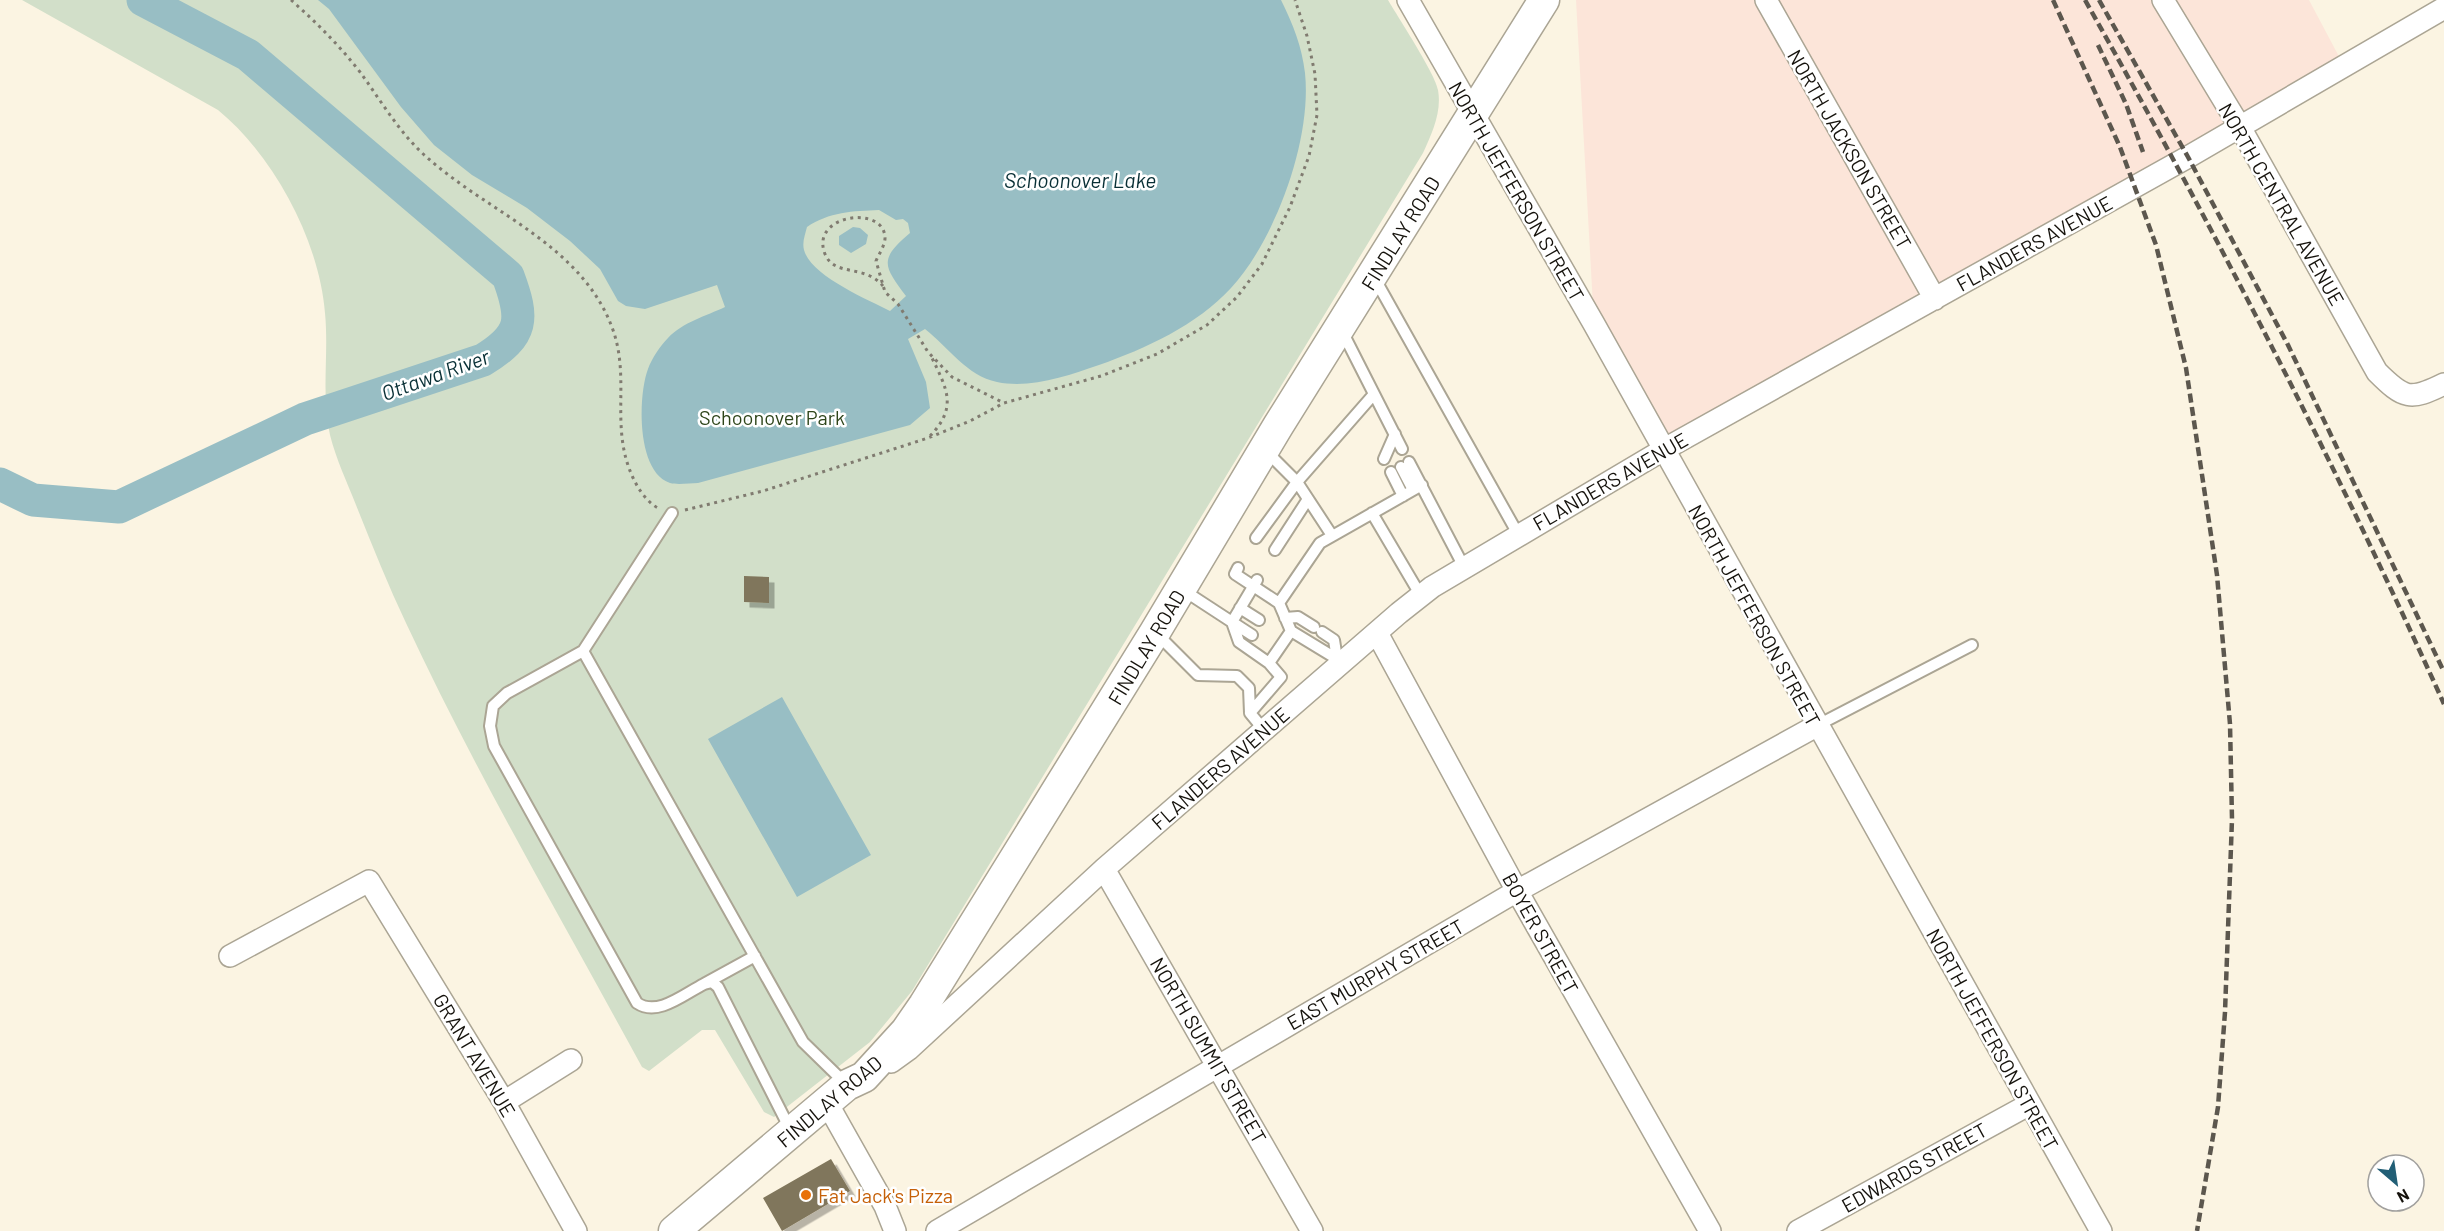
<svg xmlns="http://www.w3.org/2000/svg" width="2444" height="1231" font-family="Barlow,sans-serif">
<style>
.commercial{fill:#fce5d9}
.green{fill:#d2dfc9}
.water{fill:#98bec4;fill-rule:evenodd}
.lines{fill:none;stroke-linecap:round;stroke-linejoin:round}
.river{stroke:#98bec4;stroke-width:33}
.building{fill:#80765b;filter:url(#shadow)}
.service-casing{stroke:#aba594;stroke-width:14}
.minor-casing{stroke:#aba594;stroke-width:24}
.secondary-casing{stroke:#aba594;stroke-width:33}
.path{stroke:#807b70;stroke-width:3;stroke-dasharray:3 4.5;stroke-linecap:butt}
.service{stroke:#fff;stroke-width:10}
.minor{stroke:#fff;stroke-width:21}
.secondary{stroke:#fff;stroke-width:30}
.rail{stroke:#5c574e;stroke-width:4.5;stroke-dasharray:9 4.5;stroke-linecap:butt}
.food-dot{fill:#e8710a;stroke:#fff;stroke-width:2}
.labels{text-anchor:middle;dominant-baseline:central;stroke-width:5;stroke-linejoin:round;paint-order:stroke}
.street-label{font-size:20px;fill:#15120c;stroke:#fff}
.park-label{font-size:20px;fill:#2e451a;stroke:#fff}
.food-label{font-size:20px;fill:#c56008;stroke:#fff;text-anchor:start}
.water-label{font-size:21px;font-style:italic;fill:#082f35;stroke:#fff}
</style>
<defs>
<filter id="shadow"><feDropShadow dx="5.5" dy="5.5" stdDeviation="0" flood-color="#0004"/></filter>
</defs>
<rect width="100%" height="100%" fill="#fbf4e2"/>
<path class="commercial" d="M1576 0H2309L2344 66 1663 450 1594 324Z"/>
<path class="green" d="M22 0H1388C1398 17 1436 75 1438 90 1442 112 1432 133 1423 153L912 991 870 1042 774 1117 764 1112 715 1030H702L649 1071 642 1067C562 920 477 775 406 623 388 585 372 545 356 505 347 482 336 459 330 435 321 395 329 354 325 313 319 240 274 156 218 110Z"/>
<path class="water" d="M318 0H1281C1293 24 1302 47 1305 73 1312 139 1276 239 1231 288 1197 325 1145 349 1099 365 1067 376 1030 389 997 382 967 376 948 347 925 329L908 339 926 382 930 408 910 425 698 483C690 483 678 485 670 483 636 472 638 395 648 369 652 358 660 346 668 338 683 322 706 316 725 307L717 285 645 309 626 306 618 301 600 269 570 241 527 208 472 175 434 145 401 107 329 9ZM879 210 896 220 903 219 908 223 910 233C878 260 884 266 906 296L890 311C867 299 811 276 804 250 802 242 805 235 807 227 829 212 853 211 879 210Z
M853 227 860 228 868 235 866 244 851 253 839 245V236Z
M782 697 871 855 797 897 708 739Z"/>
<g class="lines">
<path class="river" d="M0 484 33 500 119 507 305 419 483 360C524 335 524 319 508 276L248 55 143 0"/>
</g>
<path class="building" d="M744 576 769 577V603L744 602Z
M831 1159 850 1191 782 1231 763 1198Z"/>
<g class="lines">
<defs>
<path id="service" d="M1375 279 1518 534
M1342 331 1402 449
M1265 450 1297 482 1331 534
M1384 459 1395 434
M1409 462 1464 567
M1401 467 1413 490
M1391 472 1403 496
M672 513 583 651 507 693 493 706 490 726 494 746 637 1003C658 1017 684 994 704 984L712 982 718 987 791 1131
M1372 513 1421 596
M1256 538 1297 482 1374 394
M1275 550 1308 499
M1238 568 1235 574 1279 603 1320 543 1422 485
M1183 590 1232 622 1257 580
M1279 603 1291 631 1342 662
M1240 608 1259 620
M1285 618 1298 617 1314 627
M1232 622 1239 642 1269 663 1291 631
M1232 622 1252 635
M1322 632 1334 640 1337 659
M1156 633 1198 675 1237 676 1249 688 1250 713
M583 651 803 1042 845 1083
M1818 725 1972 645
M1264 730 1250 713 1281 677 1269 663
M704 984 755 956"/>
<path id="minor" d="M1408 0 1594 324 2101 1231
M1766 0 1935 299
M2163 0 2240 127 2377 372C2404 399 2410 401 2444 384
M1377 633 1517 891 1710 1231
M1104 869 1312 1231
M230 956 369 881 504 1102 576 1231
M891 1062 909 1049 1104 869 1399 613 1432 587 1663 450 2188 157 2444 8
M504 1102 571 1060
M827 1103 885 1206 895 1231
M937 1231 1517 891 1818 725
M1798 1231 2030 1104"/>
<path id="secondary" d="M674 1231 847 1085 864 1077 906 1031 924 1005 1155 632 1278 426 1544 0"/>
</defs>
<use href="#service" class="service-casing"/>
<use href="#minor" class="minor-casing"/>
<use href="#secondary" class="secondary-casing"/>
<path class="path" d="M291 0C316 22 339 45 360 72 382 102 401 136 430 160 493 215 583 246 613 330 632 384 606 434 639 489 644 496 650 504 658 508
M883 286C865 264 834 277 825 254 809 214 886 204 885 239 884 247 879 254 876 261L885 292 898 304 928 352 952 377 1004 403
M930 436C958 407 947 389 931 356
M685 510 763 491 928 438 970 421 1004 403 1101 376 1157 354 1207 325 1237 297 1262 264 1290 207 1309 156 1317 115 1315 74 1307 36 1295 0"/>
<use href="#service" class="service"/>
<use href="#minor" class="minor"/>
<use href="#secondary" class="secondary"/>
<path class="rail" d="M2053 0 2120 147 2156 245 2186 368 2217 575 2230 724 2232 819 2225 1012 2218 1107 2197 1231
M2085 0C2215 230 2335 463 2444 704
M2099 0 2188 157 2288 345 2444 672
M2098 45 2126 104 2143 152"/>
</g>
<circle class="food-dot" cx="806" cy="1195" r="6"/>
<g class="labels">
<g class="street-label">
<text transform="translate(1850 149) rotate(60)">NORTH JACKSON STREET</text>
<text transform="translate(1517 191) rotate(60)">NORTH JEFFERSON STREET</text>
<text transform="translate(2282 204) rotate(60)">NORTH CENTRAL AVENUE</text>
<text transform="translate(1400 233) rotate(-58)">FINDLAY ROAD</text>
<text transform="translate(2034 243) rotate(-29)">FLANDERS AVENUE</text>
<text transform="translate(1610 481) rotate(-30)">FLANDERS AVENUE</text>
<text transform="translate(1755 615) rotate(61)">NORTH JEFFERSON STREET</text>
<text transform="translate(1146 647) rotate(-59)">FINDLAY ROAD</text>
<text transform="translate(1220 768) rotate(-41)">FLANDERS AVENUE</text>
<text transform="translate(1541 933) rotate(61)">BOYER STREET</text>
<text transform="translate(1375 974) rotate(-30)">EAST MURPHY STREET</text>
<text transform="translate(1993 1039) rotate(61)">NORTH JEFFERSON STREET</text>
<text transform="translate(1209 1050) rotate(60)">NORTH SUMMIT STREET</text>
<text transform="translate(475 1055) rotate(59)">GRANT AVENUE</text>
<text transform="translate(829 1101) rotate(-40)">FINDLAY ROAD</text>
<text transform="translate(1914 1167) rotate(-29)">EDWARDS STREET</text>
</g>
<g class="park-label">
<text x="772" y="417">Schoonover Park</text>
</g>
<g class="food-label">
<text x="818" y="1195">Fat Jack's Pizza</text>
</g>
<g class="water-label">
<text x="1080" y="179">Schoonover Lake</text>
<text transform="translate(435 374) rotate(-20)">Ottawa River</text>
</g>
</g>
<g transform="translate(2396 1183) rotate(151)"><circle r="28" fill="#ffffff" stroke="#a1a09e" stroke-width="1.5"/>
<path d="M0-4.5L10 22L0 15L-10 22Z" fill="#225f76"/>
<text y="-9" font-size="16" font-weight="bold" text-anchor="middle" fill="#15120c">N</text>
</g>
</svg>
